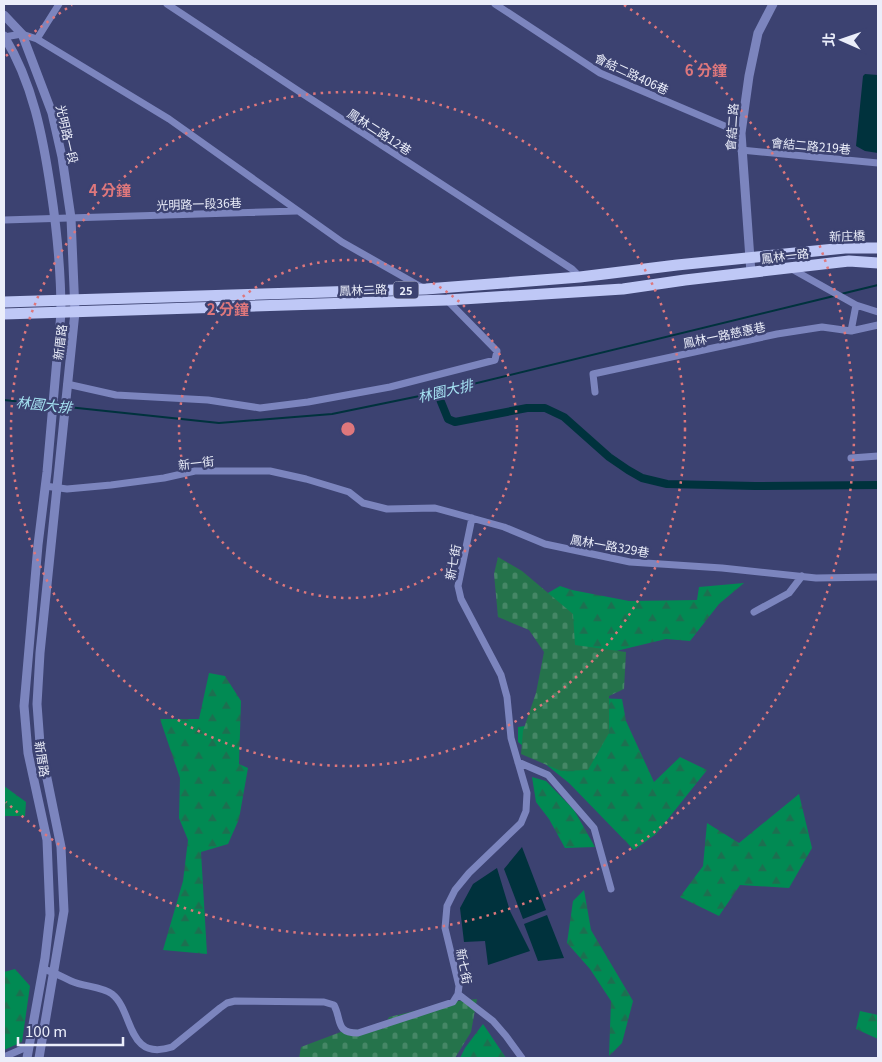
<svg xmlns="http://www.w3.org/2000/svg" width="882" height="1062" font-family="Georgia,'Noto Sans TC',serif">
<style>
.forest{fill:url(#forest-firs)}
.cemetery{fill:url(#cemetery-stones)}
.water{fill:#00323d}
.lines{fill:none;stroke-linecap:round;stroke-linejoin:round}
.stream{stroke:#00323d;stroke-width:2}
.canal{stroke:#00323d;stroke-width:8}
.minor{stroke:#7c85be;stroke-width:7}
.tertiary{stroke:#7c85be;stroke-width:9}
.primary{stroke:#bfc8f6;stroke-width:11}
.ring{fill:none;stroke:#de777c;stroke-width:2.5;stroke-dasharray:2.5 5}
.labels{text-anchor:middle;dominant-baseline:central;stroke-width:5;stroke-linejoin:round;paint-order:stroke}
.shield{fill:#3c4271;stroke:#b6bad1;stroke-width:1}
.shield-label{font-size:11px;font-weight:bold;fill:#ebeefa}
.street-label{font-size:12px;fill:#ebeefa;stroke:#3c4271}
.water-label{font-size:14px;font-style:italic;fill:#a5e2f2;stroke:#3c4271}
.centre{fill:#de777c;stroke:#3c4271;stroke-width:2.5}
.ring-label{font-size:15px;text-anchor:middle;font-weight:bold;fill:#de777c;stroke:#3c4271;stroke-width:5;stroke-linejoin:round;paint-order:stroke}
</style>
<defs>
<pattern id="forest-firs" width="22" height="20" patternUnits="userSpaceOnUse" patternTransform="scale(1.25)"><rect width="22" height="20" fill="#018a53"/><path d="M5 1l3.5 6h-7zM16 11l3.5 6h-7z" fill="#1d6f50"/></pattern>
<pattern id="cemetery-stones" width="16" height="16" patternUnits="userSpaceOnUse" patternTransform="scale(1.25)"><rect width="16" height="16" fill="#25734b"/><path d="M2 7V4a2 2 0 0 1 4 0v3zM10 15v-3a2 2 0 0 1 4 0v3z" fill="#458766"/></pattern>
</defs>
<rect width="100%" height="100%" fill="#3c4271"/>
<path class="forest" d="M744 583 719 604 690 641 666 639 587 658 534 601 560 586 572 590 629 601 697 600 699 587Z
M209 673 225 676 241 701 239 764 248 768 239 819 228 844 201 852 207 954 163 950 183 881 188 840 179 818 180 778 160 719H199Z
M593 698 622 699 626 721 654 782 680 757 707 770 656 834 634 850 569 783 518 742V727L553 722Z
M532 777 546 781 574 810 595 847 565 848 549 819 536 802Z
M4 786 26 802 25 816H4Z
M799 794 812 848 789 888 740 885 719 916 680 897 703 866 707 823 739 843Z
M584 890 591 930 633 1001 622 1043 609 1056 611 1001 590 969 567 943 573 901Z
M15 969 30 986 22 1042 4 1050V972Z
M860 1011 878 1015V1039L856 1029Z
M483 1024 506 1058H460L465 1048Z"/>
<path class="cemetery" d="M498 557 522 571 573 614 575 645 626 652 624 689 609 696V733L588 770 561 771 521 754 523 731 536 693 544 652 529 630 498 617 494 574Z
M477 999 471 1032 455 1058H299L301 1047 346 1030 383 1029 389 1017 423 1009 440 1003Z"/>
<path class="water" d="M865 74 878 75V153L865 151 856 146 863 76Z
M522 847 546 910 523 919 504 869Z
M497 868 510 911 530 951 488 965 485 941 464 942 460 908 473 884Z
M547 915 564 958 538 961 524 924Z"/>
<g class="lines">
<path class="stream" d="M841 294 878 285
M4 400 51 405
M68 407 219 423 332 414 444 391 834 296"/>
<path class="canal" d="M437 392 448 419 455 422 527 408H545L564 417 609 457 628 470 642 478 667 484 755 486 878 485"/>
<path class="minor" d="M167 4 300 92 572 269 580 277
M495 4 600 73 741 133
M4 37 22 34 37 39 169 119 342 242 423 288
M37 39 59 4
M741 150 878 163
M4 220 297 211
M790 268 856 305 878 312
M851 331 856 305
M67 384 116 395 208 400 260 408 308 402 390 387 495 360 497 351 447 300
M595 392 593 374 777 334 822 327 851 331 878 325
M851 458 878 456
M45 486 67 489 111 485 164 478 195 471H270L306 479 349 492 363 503 387 509 435 508 504 527 545 544 630 562 722 568 816 578 878 577
M754 612 789 593 802 576
M518 762 548 775 594 828 611 889
M43 969C54 972 62 977 71 981 84 987 101 986 112 994 134 1011 126 1062 172 1047L220 1008 227 1003 235 1001 324 1002 334 1005C342 1020 335 1033 358 1033L453 1002 458 994 459 986 445 928 447 906 455 890 469 873 521 823 526 811 527 793 511 738 507 697 501 675 461 599 458 586 472 518
M458 994 493 1021 506 1036 522 1058
M4 1057 29 1046"/>
<path class="tertiary" d="M4 15 22 34 52 113 62 157 71 218 75 312 40 653 37 704 40 744 61 847 64 911 39 1058
M4 36C33 83 43 137 51 191 57 231 61 272 61 313L47 472 38 545 24 706 28 753 47 840 50 915 45 958 27 1058
M751 273 741 133 749 76 758 33 773 4"/>
<path class="primary" d="M4 302 426 289 580 277 677 265 845 248H878
M4 314 447 300 623 289 685 280 849 261 878 263"/>
</g>
<g class="ring">
<circle cx="348" cy="429" r="169"/>
<circle cx="348" cy="429" r="337"/>
<path d="M6 56A506 506 0 0 1 72 5M624 5A506 506 0 1 1 6 802"/>
</g>
<g class="labels">
<rect class="shield" x="393.5" y="281.5" width="25" height="17" rx="4"/>
<g class="shield-label">
<text x="406" y="290">25</text>
</g>
<g class="street-label">
<text transform="translate(632 73) rotate(25)">會結二路406巷</text>
<text transform="translate(731 127) rotate(-86)">會結二路</text>
<text transform="translate(380 131) rotate(33)">鳳林二路12巷</text>
<text transform="translate(68 134) rotate(77)">光明路一段</text>
<text transform="translate(811 145) rotate(5)">會結二路219巷</text>
<text transform="translate(199 203) rotate(-2)">光明路一段36巷</text>
<text transform="translate(847 235) rotate(-2)">新庄橋</text>
<text transform="translate(785 255) rotate(-7)">鳳林一路</text>
<text transform="translate(363 289) rotate(-2)">鳳林二路</text>
<text transform="translate(724 334) rotate(-12)">鳳林一路慈惠巷</text>
<text transform="translate(59 342) rotate(-83)">新厝路</text>
<text transform="translate(196 462) rotate(-7)">新一街</text>
<text transform="translate(610 545) rotate(10)">鳳林一路329巷</text>
<text transform="translate(452 562) rotate(-79)">新七街</text>
<text transform="translate(43 759) rotate(81)">新厝路</text>
<text transform="translate(465 966) rotate(79)">新七街</text>
</g>
<g class="water-label">
<text transform="translate(445 390) rotate(-13)">林園大排</text>
<text transform="translate(44 404) rotate(6)">林園大排</text>
</g>
</g>
<circle cx="348" cy="429" r="8" class="centre"/>
<g class="ring-label">
<text x="706" y="76">6 分鐘</text>
<text x="110" y="196">4 分鐘</text>
<text x="228" y="315">2 分鐘</text>
</g>
<rect width="882" height="1062" fill="none" stroke="#ebeefa" stroke-width="10"/>
<g transform="translate(842 40) rotate(272)" stroke="#3c4271" stroke-width="4" paint-order="stroke">
<path d="M0-4L9 19L0 12L-9 19Z" fill="#ebeefa"/>
<text y="-8" font-size="14" font-weight="bold" text-anchor="middle" fill="#ebeefa">北</text>
</g>
<path d="M18 1037v8h105v-8" fill="none" stroke="#ebeefa" stroke-width="2.5"/>
<text x="25" y="1037" font-size="15" fill="#ebeefa" stroke="#3c4271" stroke-width="4" paint-order="stroke">100 m</text>
</svg>
